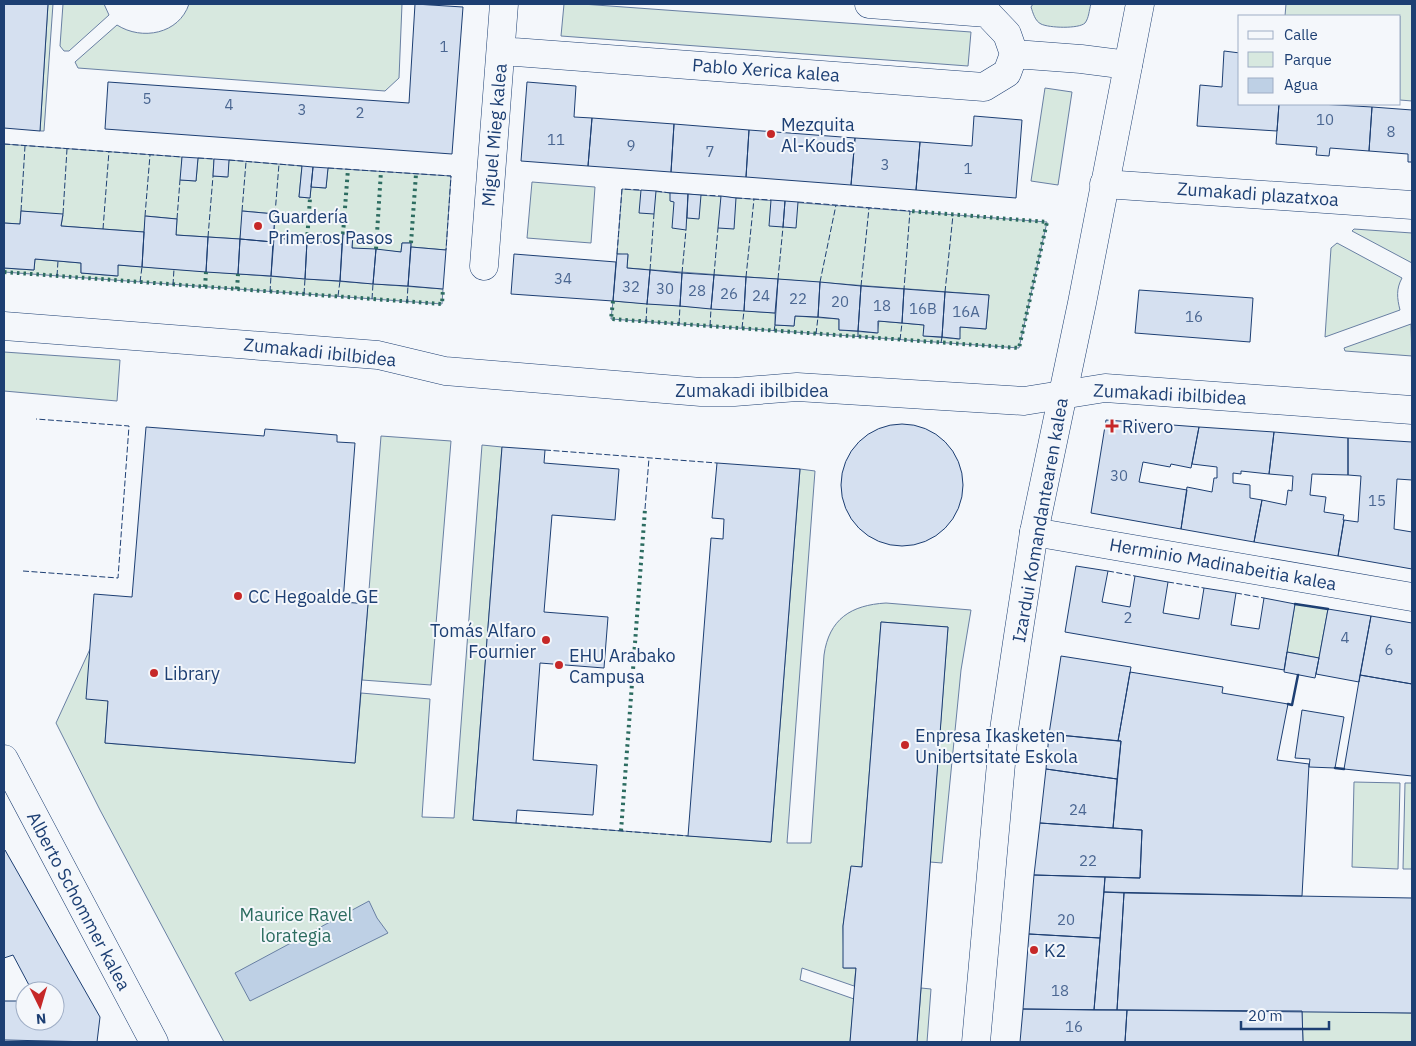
<svg xmlns="http://www.w3.org/2000/svg" width="1416" height="1046" font-family="'IBM Plex Sans',sans-serif">
<style>
.green{fill:#d7e8df;stroke:#687fa3}
.water{fill:#bed0e5;stroke:#687fa3}
.building{fill:#d5e0f0;stroke:#1d3f73}
.lines{fill:none;stroke-linecap:round;stroke-linejoin:round}
.minor-casing{stroke:#1d3f73;stroke-width:29}
.major-casing{stroke:#1d3f73;stroke-width:29}
.minor{stroke:#f4f7fb;stroke-width:28}
.major{stroke:#f4f7fb;stroke-width:28}
.hedge{stroke:#2c6c60;stroke-width:4;stroke-dasharray:2.5 4;stroke-linecap:butt}
.fence{stroke:#1d3f73;stroke-width:1;stroke-dasharray:6 2.5;stroke-linecap:butt}
.wall{stroke:#1d3f73;stroke-width:2.5}
.poi-dot{fill:#c62828;stroke:#f4f7fb;stroke-width:2}
.labels{text-anchor:middle;dominant-baseline:central;stroke-width:4;stroke-linejoin:round;paint-order:stroke}
.number-label{font-size:15px;fill:#4b6792}
.street-label{font-size:18px;fill:#1d3f73;stroke:#f4f7fb}
.poi-label{font-size:18px;fill:#1d3f73;stroke:#f4f7fb;text-anchor:start}
.park-label{font-size:18px;fill:#2c6c60;stroke:#f4f7fb}
</style>
<rect width="100%" height="100%" fill="#f4f7fb"/>
<path class="green" d="M48 4H53L44 131H40Z
M63 4H104L109 15 69 51H64L60 46Z
M189 4H402L399 78 385 91 78 68 75 62 117 25C142 41 179 34 189 4Z
M564 4H582L971 32 968 66 561 36Z
M1033 4H1091C1089 10 1089 18 1085 23 1079 29 1049 28 1041 24 1035 21 1033 13 1031 7Z
M1286 4H1412V101L1400 100V16H1285Z
M1045 88 1072 92 1058 185 1031 181Z
M4 144 182 157 181 180 196 181 198 158 214 159 213 176 227 177 229 160 302 166 299 197 310 198 311 187 326 188 328 168 451 176 446 250 411 247V243H402L401 252 352 248 353 234H343L342 244 274 238 275 214 243 211 240 239 176 235 177 219 146 216 144 232 61 226 63 215 21 211 20 224 4 223Z
M532 182 595 187 591 243 527 238Z
M622 189 1047 222 1019 348 611 319 613 301 775 313V325L794 326 795 316 839 319V330L877 333 879 321 924 325V336L959 339 960 327 986 329 989 295 627 268 628 255 617 254Z
M1354 229 1412 233V263L1352 231Z
M1337 243 1402 278C1396 289 1397 298 1400 310L1325 337 1331 248Z
M35 259 81 263V273L117 276 118 265 443 289 442 304 4 272V268L34 270Z
M1411 324 1412 356 1345 351 1344 348Z
M4 352 120 360 117 401 4 391Z
M381 436 451 441 431 685 362 680Z
M482 445 502 447 473 820 771 842 800 469 815 471 787 843H811L824 655C829 619 851 605 886 603L971 610 961 670 942 863 930 862 948 627 881 622 862 867H851L843 926 844 968H856L854 986 802 968 800 980 854 999 850 1042H224L100 810 56 723 90 649 108 701 105 743 355 763 361 693 430 699 422 817 454 818Z
M1295 604 1328 609 1319 658 1287 652Z
M1354 782 1400 783 1398 869 1352 867Z
M1405 783H1412V869H1403Z
M921 988 931 989 927 1042H917Z
M1302 1011 1412 1013V1042H1303Z"/>
<path class="water" d="M369 901 377 918 388 933 250 1001 235 973Z"/>
<path class="building" d="M4 4H48L40 131 4 128Z
M415 4 463 7 452 154 105 129 108 82 409 103Z
M1224 51 1240 53V104H1279L1277 131 1197 126 1200 85 1222 87Z
M527 82 576 86 574 117 592 118 588 166 521 161Z
M1279 104H1320L1372 107 1369 151 1330 148 1329 156 1316 155 1317 147 1276 144Z
M1372 107 1412 110V162H1408V154L1369 151Z
M974 116 1022 120 1016 198 916 190 920 142 972 146Z
M592 118 674 124 671 172 588 166Z
M674 124 749 130 746 177 671 172Z
M749 130 855 138 851 185 746 177Z
M855 138 920 142 916 190 851 185Z
M182 157 198 158 196 181 180 180Z
M214 159 229 160 228 177 213 176Z
M302 166 313 167 310 198 299 197Z
M313 167 328 168 326 188 311 187Z
M641 190 656 191 654 214 639 213Z
M670 193 688 194 686 230 672 228 674 202 670 201Z
M688 194 701 195 699 219 687 218Z
M721 196 736 198 734 229 718 228Z
M771 200 785 201 783 227 769 226Z
M785 201 798 202 796 228 783 227Z
M21 211 63 214 61 226 144 232 142 267 118 265V276L81 273V263L35 259 34 270 4 268V223L20 224Z
M242 211 275 214 273 242 240 239Z
M145 216 177 219 176 235 208 237 206 272 142 267Z
M343 234H353L352 248 376 249 373 284 340 281Z
M208 237 240 239 238 274 206 272Z
M274 238 307 241 305 279 271 276Z
M240 239 273 242 271 276 238 274Z
M307 241 342 244 340 281 305 279Z
M402 243H411L408 286 373 284 376 249 401 252Z
M411 247 446 250 443 289 408 286Z
M514 254 616 262 613 301 511 294Z
M617 254H628L627 268 650 270 647 304 613 301Z
M650 270 682 273 680 306 647 304Z
M682 273 714 275 711 309 680 306Z
M714 275 746 277 744 311 711 309Z
M746 277 778 279 775 313 744 311Z
M778 279 820 282 818 317 795 316 794 326 775 325Z
M820 282 861 286 858 331 839 330V319L818 317Z
M861 286 904 289 902 323 878 321V333L858 331Z
M904 289 945 292 942 337 923 336 924 325 902 323Z
M1139 290 1253 298 1250 342 1135 333Z
M945 292 989 295 986 329 960 327V339L942 337Z
M1106 420 1199 427 1191 468 1171 464 1170 467 1143 462 1139 482 1187 490 1181 529 1091 513Z
M841 485a61 61 0 1 1 122 0a61 61 0 1 1-122 0Z
M146 427 264 436 265 429 337 435V442L355 443 343 602 368 604 355 763 105 743 108 701 86 699 94 594 132 597Z
M1199 427 1274 432 1269 474 1241 471V474L1233 473V483L1250 485V498L1262 500 1254 542 1181 529 1187 487 1212 492 1214 478H1217V467L1192 464Z
M1274 432 1348 438V475L1312 474 1310 495 1326 497 1324 512 1344 515 1343 520H1344L1338 556 1254 542 1262 500 1286 505 1288 490 1292 491 1293 476 1269 474Z
M1348 438 1412 442V480L1397 479 1394 529 1412 532V569L1338 556 1344 520 1358 522 1361 476 1348 475Z
M502 447 545 450 544 463 619 469 615 520 552 515 544 612 608 617 604 668 540 663 533 760 597 765 593 815 517 810 516 823 473 820Z
M717 463 800 469 771 842 688 836 711 538 723 539 724 519 712 518Z
M1076 566 1108 571 1102 602 1130 607 1135 576 1168 582 1163 613 1199 619 1204 588 1236 593 1231 625 1259 629 1264 598 1295 604 1284 670 1065 632Z
M1328 609 1371 616 1359 682 1316 674Z
M1371 616 1412 623V684L1360 675Z
M881 622 948 627 917 1042H850L856 968H843V926L851 866 862 867Z
M1287 652 1319 658 1315 678 1284 672Z
M1061 656 1131 667 1118 741 1049 734Z
M1130 672 1223 687 1222 693 1288 704 1277 760 1309 764 1302 896 1104 892 1105 877 1140 878 1142 830 1113 828 1121 741H1118Z
M1360 675 1412 684V776L1344 769Z
M1302 710 1344 717 1335 768 1309 767 1310 759 1295 758Z
M1049 734 1121 741 1117 779 1046 769Z
M1046 769 1117 779 1113 828 1040 823Z
M1040 823 1142 830 1140 878 1034 875Z
M4 850H5L100 1017 97 1042 4 1040V1001H25V1021H55V991H30V987L13 955 4 958Z
M1034 875 1105 877 1100 938 1029 934Z
M1104 892 1124 893 1117 1010H1094Z
M1124 893 1412 898V1013L1117 1010Z
M1029 934 1100 938 1094 1010 1023 1009Z
M1023 1009 1127 1010 1125 1042H1020Z
M1127 1010 1302 1011 1303 1042H1125Z"/>
<g class="lines">
<defs>
<path id="minor" d="M501 51 984 87 1007 73 1014 54 1007 34 987 13 869 4
M1014 54 1081 59 1128 65
M1104 184 1412 205
M484 266 504 4
M4 326 378 355 445 371 701 392H734L797 387 1024 401 1105 388 1412 410
M1034 532 1412 597
M4 759 154 1042"/>
<path id="major" d="M976 1042 1004 730 1018 636 1034 532 1082 303 1140 4"/>
</defs>
<use href="#minor" class="minor-casing"/>
<use href="#major" class="major-casing"/>
<use href="#minor" class="minor"/>
<use href="#major" class="major"/>
<path class="hedge" d="M343 234 348 169
M307 241 310 198
M411 243 416 174
M376 249 381 171
M4 272 442 304 443 289
M205 287 206 272
M237 289 238 274
M613 301 611 319 1019 348 1047 222 910 211
M621 831 645 509"/>
<path class="fence" d="M4 144 182 157
M198 158 214 159
M229 160 302 166
M328 168 451 176 446 250
M656 191 670 193
M701 195 721 196
M736 198 771 200
M798 202 910 211 904 289
M21 211 25 146
M242 211 246 162
M63 214 67 149
M275 214 279 164
M145 216 150 155
M177 219 180 180
M103 229 109 151
M208 237 213 176
M617 254 622 189 641 190
M650 270 654 214
M682 273 686 230
M714 275 718 228
M57 276 58 261
M746 277 754 199
M778 279 783 227
M140 282 142 267
M820 282 836 205
M173 285 174 269
M861 286 869 208
M270 292 271 276
M945 292 953 215
M304 294 305 279
M338 296 340 281
M372 299 373 284
M407 302 408 286
M646 322 647 304
M679 324 680 306
M710 326 711 309
M742 328 744 311
M774 331 775 325
M816 334 818 317
M858 337V331
M900 340 902 323
M941 343 942 337
M545 450 717 463
M645 509 649 458
M23 571 118 578 129 426 36 419
M1108 571 1135 576
M1168 582 1204 588
M1236 593 1264 598
M516 823 688 836"/>
<path class="wall" d="M1295 604 1328 609
M1288 704 1292 705 1298 675
M1335 768 1344 769"/>
</g>
<g class="poi-dot">
<circle cx="771" cy="134" r="5"/>
<circle cx="258" cy="226" r="5"/>
<path d="M1109.5 418.5h5v5h5v5h-5v5h-5v-5h-5v-5h5z"/>
<circle cx="238" cy="596" r="5"/>
<circle cx="546" cy="640" r="5"/>
<circle cx="559" cy="665" r="5"/>
<circle cx="154" cy="673" r="5"/>
<circle cx="905" cy="745" r="5"/>
<circle cx="1034" cy="950" r="5"/>
</g>
<g class="labels">
<g class="number-label">
<text x="444" y="46">1</text>
<text x="147" y="98">5</text>
<text x="229" y="104">4</text>
<text x="302" y="109">3</text>
<text x="360" y="112">2</text>
<text x="1325" y="119">10</text>
<text x="1391" y="131">8</text>
<text x="556" y="139">11</text>
<text x="631" y="145">9</text>
<text x="710" y="151">7</text>
<text x="885" y="164">3</text>
<text x="968" y="168">1</text>
<text x="563" y="278">34</text>
<text x="631" y="286">32</text>
<text x="665" y="288">30</text>
<text x="697" y="290">28</text>
<text x="729" y="293">26</text>
<text x="761" y="295">24</text>
<text x="798" y="298">22</text>
<text x="840" y="301">20</text>
<text x="882" y="305">18</text>
<text x="923" y="308">16B</text>
<text x="966" y="311">16A</text>
<text x="1194" y="316">16</text>
<text x="1119" y="475">30</text>
<text x="1377" y="500">15</text>
<text x="1128" y="617">2</text>
<text x="1345" y="637">4</text>
<text x="1389" y="649">6</text>
<text x="1078" y="809">24</text>
<text x="1088" y="860">22</text>
<text x="1066" y="919">20</text>
<text x="1060" y="990">18</text>
<text x="1074" y="1026">16</text>
</g>
<g class="street-label">
<text transform="translate(766 70) rotate(4)">Pablo Xerica kalea</text>
<text transform="translate(494 135) rotate(-85)">Miguel Mieg kalea</text>
<text transform="translate(1258 194) rotate(4)">Zumakadi plazatxoa</text>
<text transform="translate(320 352) rotate(6)">Zumakadi ibilbidea</text>
<text x="752" y="390">Zumakadi ibilbidea</text>
<text transform="translate(1170 394) rotate(3)">Zumakadi ibilbidea</text>
<text transform="translate(1040 520) rotate(-80)">Izardui Komandantearen kalea</text>
<text transform="translate(1223 564) rotate(10)">Herminio Madinabeitia kalea</text>
<text transform="translate(79 901) rotate(62)">Alberto Schommer kalea</text>
</g>
<g class="poi-label">
<text x="781" y="124">Mezquita<tspan x="781" dy="21">Al-Kouds</tspan></text>
<text x="268" y="216">Guardería<tspan x="268" dy="21">Primeros Pasos</tspan></text>
<text x="1122" y="426">Rivero</text>
<text x="248" y="596">CC Hegoalde GE</text>
<text x="536" y="630" text-anchor="end">Tomás Alfaro<tspan x="536" dy="21">Fournier</tspan></text>
<text x="569" y="655">EHU Arabako<tspan x="569" dy="21">Campusa</tspan></text>
<text x="164" y="673">Library</text>
<text x="915" y="735">Enpresa Ikasketen<tspan x="915" dy="21">Unibertsitate Eskola</tspan></text>
<text x="1044" y="950">K2</text>
</g>
<g class="park-label">
<text x="296" y="914">Maurice Ravel<tspan x="296" dy="21">lorategia</tspan></text>
</g>
</g>
<rect width="1416" height="1046" fill="none" stroke="#1d3f73" stroke-width="10"/>
<rect x="1238" y="15" width="162" height="90" fill="#f4f7fb" stroke="#9eadc5"/>
<rect x="1248" y="31" width="25" height="8" fill="#f4f7fb" stroke="#9eadc5"/>
<text x="1284" y="40" font-size="15" fill="#1d3f73">Calle</text>
<rect x="1248" y="52" width="25" height="15" fill="#d7e8df" stroke="#9eadc5"/>
<text x="1284" y="65" font-size="15" fill="#1d3f73">Parque</text>
<rect x="1248" y="78" width="25" height="15" fill="#bed0e5" stroke="#9eadc5"/>
<text x="1284" y="90" font-size="15" fill="#1d3f73">Agua</text>
<g transform="translate(40 1006) rotate(175)"><circle r="24" fill="#f4f7fb" stroke="#9eadc5"/>
<path d="M0-4L9 19L0 12L-9 19Z" fill="#c62828"/>
<text y="-8" font-size="14" font-weight="bold" text-anchor="middle" fill="#1d3f73">N</text>
</g>
<path d="M1241 1021v8h88v-8" fill="none" stroke="#1d3f73" stroke-width="2.5"/>
<text x="1248" y="1021" font-size="15" fill="#1d3f73" stroke="#f4f7fb" stroke-width="4" paint-order="stroke">20 m</text>
</svg>
